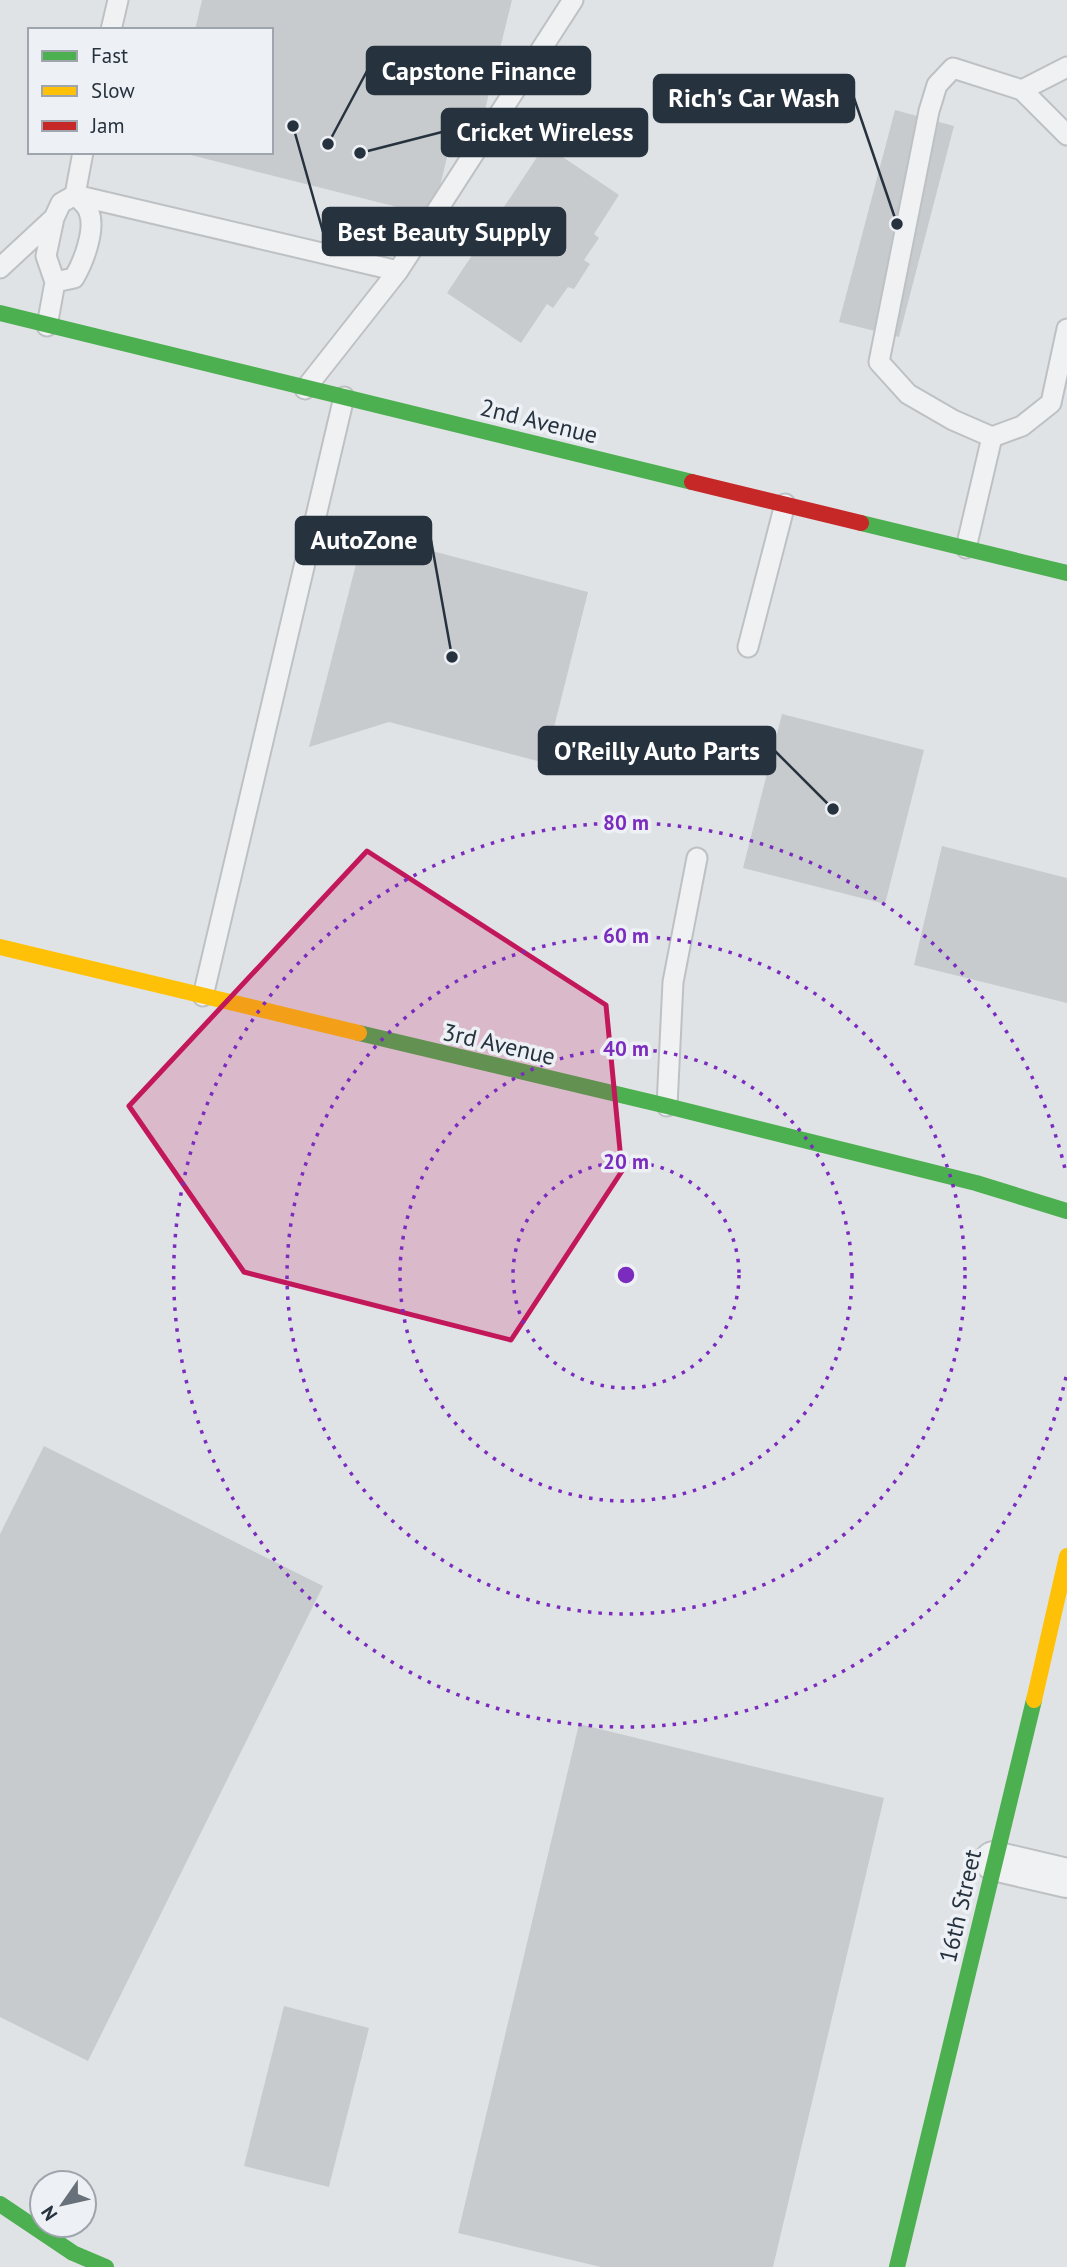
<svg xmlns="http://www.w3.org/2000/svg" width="1067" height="2267" font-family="'PT Sans',sans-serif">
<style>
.building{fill:#c8cbce}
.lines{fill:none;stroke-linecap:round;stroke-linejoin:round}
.lane-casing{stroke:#bec1c4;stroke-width:23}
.street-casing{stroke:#bec1c4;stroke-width:42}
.lane{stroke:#eff1f2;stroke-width:19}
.street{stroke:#eff1f2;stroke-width:38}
.fast{stroke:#4caf50;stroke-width:16}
.slow{stroke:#ffc107;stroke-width:16}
.jam{stroke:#c62828;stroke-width:16}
.marked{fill:#c2185b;fill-opacity:0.2;stroke:#c2185b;stroke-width:5;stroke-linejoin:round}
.ring{fill:none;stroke:#7b2cbf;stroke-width:3.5;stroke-dasharray:3.5 7}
.labels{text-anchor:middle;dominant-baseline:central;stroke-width:7;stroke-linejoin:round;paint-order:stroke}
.street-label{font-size:24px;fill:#27323f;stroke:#edf1f5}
.centre{fill:#7b2cbf;stroke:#edf1f5;stroke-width:3.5}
.ring-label{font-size:21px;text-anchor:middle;font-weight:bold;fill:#7b2cbf;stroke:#edf1f5;stroke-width:7;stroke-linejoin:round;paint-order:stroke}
.leader{fill:none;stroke:#27323f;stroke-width:2.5}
.callout-dot{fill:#27323f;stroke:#edf1f5;stroke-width:2.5}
.callout{fill:#27323f;stroke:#27323f;stroke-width:2.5}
.callout-label{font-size:26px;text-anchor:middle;font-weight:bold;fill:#fff}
</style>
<rect width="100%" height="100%" fill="#e0e3e6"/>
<path class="building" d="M202 0H512L478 138 453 132 433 216 183 153 271 152V30H195Z
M895 110 954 126 899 337 839 322Z
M545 145 619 195 594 234 599 238 584 260 590 264 574 289 568 287 553 308 547 304 521 343 447 293Z
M364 533 588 592 545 763 389 722 309 747Z
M782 714 924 750 885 904 743 868Z
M942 846 1067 878V1003L914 965Z
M44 1446 323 1586 88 2061 0 2017V1534Z
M579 1724 884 1798 773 2267H601L458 2233Z
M284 2006 369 2028 329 2187 244 2166Z"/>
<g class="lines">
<defs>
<path id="lane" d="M111 30 118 0
M1022 90 1067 67
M1067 135 1022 90 953 68 937 85 929 111 879 362 908 394 953 420 992 437 1022 426 1051 403 1067 329
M75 195 83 152
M0 268 54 218
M55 282 74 278C83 263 96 230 89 212 87 205 80 200 75 195
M47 326 55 282 46 256 54 218 61 203 75 195 398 271
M305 389 398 271 573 0
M966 548 992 437
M748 647 785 504
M203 996 344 397
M667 1106 673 982 697 858"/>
<path id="street" d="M994 1861 1067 1878"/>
</defs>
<use href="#lane" class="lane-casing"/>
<use href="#street" class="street-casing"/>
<use href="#lane" class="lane"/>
<use href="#street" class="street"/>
<path class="fast" d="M0 313 692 482
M861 523 1067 573
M359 1033 667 1106 976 1183 1067 1211
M0 2204 73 2253 106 2267
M897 2267 1034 1700"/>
<path class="slow" d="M0 947 359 1033
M1034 1700 1067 1556"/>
<path class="jam" d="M692 482 861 523"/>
</g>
<path class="marked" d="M367 851 606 1005 622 1171 511 1340 244 1272 129 1106Z"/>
<g class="ring">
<circle cx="626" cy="1275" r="113"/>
<circle cx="626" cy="1275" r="226"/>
<circle cx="626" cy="1275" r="339"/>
<path d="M1066 1377A452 452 0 1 1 1066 1173"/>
</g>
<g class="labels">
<g class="street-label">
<text transform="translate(539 421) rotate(14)">2nd Avenue</text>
<text transform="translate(499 1044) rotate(13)">3rd Avenue</text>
<text transform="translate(960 1906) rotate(-77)">16th Street</text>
</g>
</g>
<circle cx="626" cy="1275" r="10" class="centre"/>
<g class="ring-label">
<text x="626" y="830">80 m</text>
<text x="626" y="943">60 m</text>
<text x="626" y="1056">40 m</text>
<text x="626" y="1169">20 m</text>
</g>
<path class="leader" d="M328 144L367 71M897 224L854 98M360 153L442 132M293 126L323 232M452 657L431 540M833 809L775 751"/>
<g class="callout-dot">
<circle cx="328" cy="144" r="7"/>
<circle cx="897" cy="224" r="7"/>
<circle cx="360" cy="153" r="7"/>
<circle cx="293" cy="126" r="7"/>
<circle cx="452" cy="657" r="7"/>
<circle cx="833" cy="809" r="7"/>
</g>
<g class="callout">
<rect x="367" y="47" width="223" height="47" rx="7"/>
<rect x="654" y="75" width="200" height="47" rx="7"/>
<rect x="442" y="109" width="205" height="47" rx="7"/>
<rect x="323" y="208" width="242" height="47" rx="7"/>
<rect x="296" y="517" width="135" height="47" rx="7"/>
<rect x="539" y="727" width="236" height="47" rx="7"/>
</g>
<g class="callout-label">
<text x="479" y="80">Capstone Finance</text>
<text x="754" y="107">Rich's Car Wash</text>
<text x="545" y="141">Cricket Wireless</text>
<text x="444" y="241">Best Beauty Supply</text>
<text x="364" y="549">AutoZone</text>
<text x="657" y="760">O'Reilly Auto Parts</text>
</g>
<rect x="28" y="28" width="245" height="126" fill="#edf1f5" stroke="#9ea5ac" stroke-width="2"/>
<rect x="42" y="51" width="35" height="10" fill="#4caf50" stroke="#9ea5ac" stroke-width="2"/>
<text x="91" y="63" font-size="21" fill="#27323f">Fast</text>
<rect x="42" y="86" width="35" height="10" fill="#ffc107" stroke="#9ea5ac" stroke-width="2"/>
<text x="91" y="98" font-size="21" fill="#27323f">Slow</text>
<rect x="42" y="121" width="35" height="10" fill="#c62828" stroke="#9ea5ac" stroke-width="2"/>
<text x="91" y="133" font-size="21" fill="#27323f">Jam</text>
<g transform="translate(63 2204) rotate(236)"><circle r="33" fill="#edf1f5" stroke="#9ea5ac" stroke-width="2"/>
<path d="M0-5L12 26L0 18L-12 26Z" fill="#687079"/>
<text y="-10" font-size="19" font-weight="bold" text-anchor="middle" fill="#27323f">N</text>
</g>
</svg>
